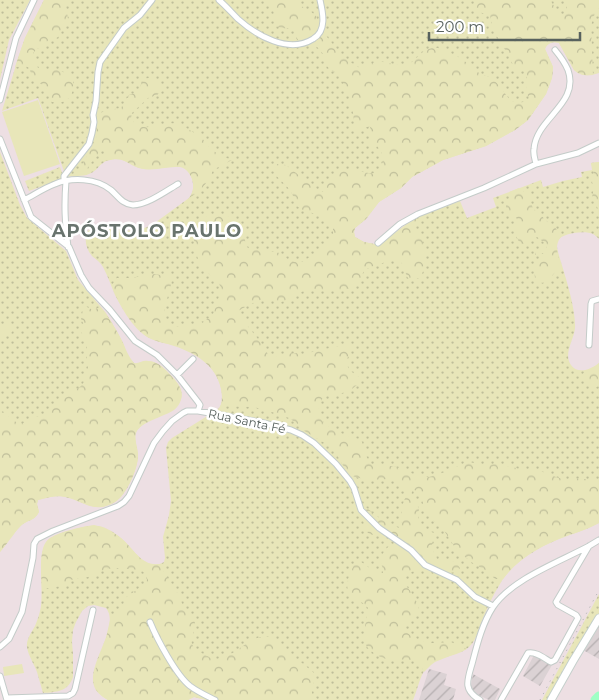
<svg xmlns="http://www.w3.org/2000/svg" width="599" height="700" font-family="Montserrat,sans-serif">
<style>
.industrial{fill:url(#industrial-furrows)}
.grass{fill:url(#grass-dots)}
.forest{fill:url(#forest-crowns)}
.garden{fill:#e8e6b9}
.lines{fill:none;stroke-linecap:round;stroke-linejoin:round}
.river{stroke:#9effc5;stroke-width:9}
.street-casing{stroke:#c4ccc9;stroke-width:7}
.secondary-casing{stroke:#c5d0cc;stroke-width:9}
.street{stroke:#fff;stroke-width:5}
.secondary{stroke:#fff;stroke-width:7}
.rail{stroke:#abaead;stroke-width:1;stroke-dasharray:1 6;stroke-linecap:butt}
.labels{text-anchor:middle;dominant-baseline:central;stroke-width:5;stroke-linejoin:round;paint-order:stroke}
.street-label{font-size:12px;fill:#58625e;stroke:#fff}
.district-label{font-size:18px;font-weight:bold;letter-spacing:1px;fill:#69746e;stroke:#fff}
</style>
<defs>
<pattern id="industrial-furrows" width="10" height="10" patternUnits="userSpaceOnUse" patternTransform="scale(1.25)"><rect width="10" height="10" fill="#dbd2d4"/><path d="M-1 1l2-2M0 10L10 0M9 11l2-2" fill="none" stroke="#b4aeaf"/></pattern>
<pattern id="grass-dots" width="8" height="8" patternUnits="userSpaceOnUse" patternTransform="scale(1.25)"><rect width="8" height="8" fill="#e8e6b9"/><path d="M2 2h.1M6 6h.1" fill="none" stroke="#bfbe9a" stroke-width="1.8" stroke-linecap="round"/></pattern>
<pattern id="forest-crowns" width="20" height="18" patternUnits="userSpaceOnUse" patternTransform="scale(1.25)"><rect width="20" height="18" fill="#e8e6b9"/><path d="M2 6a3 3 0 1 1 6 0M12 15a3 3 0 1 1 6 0" fill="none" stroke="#bfbe9a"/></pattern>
</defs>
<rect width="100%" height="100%" fill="#eddfe3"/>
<path class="industrial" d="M599 624V659L583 650Z
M534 655 552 665 540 686 523 676Z
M429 669 447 674 444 685 456 689 453 700H419Z
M473 674 500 689 495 700H489L474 693 471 686Z"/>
<path class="grass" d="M0 0H30L9 40 0 79Z
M44 0H599V73C589 76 582 77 574 70L559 43C553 41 547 43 545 49L553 67 552 78 546 94 528 120 515 130 486 146 443 160 412 177 401 188 379 202 366 219 355 228 354 232 355 237 364 242 379 245 415 218 460 201 467 218 496 207 493 198 541 180 543 187 563 181 582 177 581 172 592 170 591 163 599 162V239C597 237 595 235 593 234 585 230 563 233 558 240 556 244 557 248 558 252 564 273 576 307 575 328 574 340 563 354 571 365 578 375 592 369 599 363V523C588 529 578 532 567 536 542 545 514 560 500 584 493 595 488 606 483 618 479 627 477 639 470 646 459 658 434 655 424 671 419 680 417 691 413 700H206L194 697 188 700H108C104 697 99 695 96 690 82 668 122 628 106 608L94 605 88 606 82 611 76 622 73 630 72 642 73 654V677C68 692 56 692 43 693 41 686 39 679 37 672 34 664 28 655 27 647 26 639 32 632 35 626 37 621 39 616 40 611 45 593 35 548 50 538 57 534 65 532 72 530 80 528 90 524 98 526 106 527 115 533 121 538 133 548 146 573 164 562L165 558 163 537 169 515 171 501 166 448 168 442 172 438 217 410C223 404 223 397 221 389 216 365 195 351 173 345 161 342 150 341 142 332 132 323 121 307 115 295 111 286 108 276 103 267 100 262 97 260 93 257 86 250 84 240 87 232L94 226 102 224 109 225 120 230 125 231 142 229 152 225 189 198C194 192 194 186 192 179 185 157 161 171 144 169 133 167 125 158 115 159 99 160 99 171 89 174 82 177 73 175 66 177L38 98 2 111 19 55 25 38Z
M0 152 20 205 27 218 66 251 78 280 106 313 119 335 124 345 125 350 130 359 135 364C146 361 153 359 163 368 171 376 185 386 181 399 175 417 145 416 136 432 133 438 138 448 138 455 138 468 127 495 115 502 95 514 84 501 65 497 56 495 47 498 38 500L37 504 39 512C34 521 30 519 23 524 18 527 5 546 0 552Z
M60 167 64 178 29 191 25 181Z
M599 594V614L549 700H542Z"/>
<path class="forest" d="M44 0H69L66 6 68 19 67 22 58 37 53 40H48L45 46 37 49 33 53 38 68 57 70 72 75C76 91 71 105 52 102L46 88 33 78 29 68 26 66 15 67 25 38Z
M264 0H297L301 6 310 11 316 16 319 27 339 52 350 62 360 68 378 61 399 65 408 63 412 62 425 50 432 48H438L457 56 473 67 479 73 492 78 497 83 510 100C515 103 523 104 529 99L526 90 527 73 525 67 516 71 512 63 510 55 508 52 501 46 499 39 494 33 490 15C482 12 470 14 476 0H550L562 18 567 9V3L568 0H599V8L595 13 591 25 593 75C585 76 580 75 574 70L559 43C553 41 547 43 545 49L553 67 552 78 546 94 528 120 515 130 486 146 443 160 412 177 401 188 379 202 366 219 355 228 354 232 355 237 364 242 379 245 415 218 417 220 415 231C418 233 419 233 421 237 425 244 427 270 420 277 417 280 412 279 408 278 404 272 405 261 396 260 390 260 368 267 364 271 362 274 363 275 361 278 358 283 351 287 346 289 334 293 323 289 312 289 300 290 294 297 284 301 276 304 272 299 266 299 261 298 243 308 238 311L243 320 261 343 271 359 281 354 295 353 303 354 339 346H350L351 349C344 364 346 369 359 377V383C355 387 351 390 346 392 340 394 327 394 323 398 322 399 320 403 320 405 311 424 345 436 359 439L362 442 366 456 371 464 375 466H394L399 468 401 470 423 477H429L445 472 465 463 470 462 481 465 498 464 516 468 524 471 538 470 556 477 563 479H592L599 482V523C588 529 578 532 566 536 542 545 518 558 503 579H495L487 571 474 564 459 552 454 546 445 532 425 512 422 499 418 492 415 490 412 491 411 496 419 508 418 522 419 525 424 529 434 533C435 538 431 543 432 548 433 552 436 555 437 559 443 562 449 559 456 562L460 568 457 572C449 574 432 571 426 568 419 571 413 570 407 574L404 583 411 592 419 606C416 619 412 617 405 624V629L406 632 415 638 428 643H436L451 642 467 649 435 662 431 665 424 672 421 665 415 660 386 659 376 655 367 647 363 639 368 608C364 602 358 601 352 596 341 588 352 569 357 559L371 569 383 573V569L380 560C383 552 388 543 398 544L389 535C382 534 369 538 366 530 364 526 364 521 362 518 360 514 356 511 354 508L356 505H363L382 520 399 528 401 526 402 506 406 496 404 490 399 484 390 479 367 480 352 476 342 464 333 447 321 441 303 430 299 425 289 418 266 410 253 407 221 406C227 374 202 355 174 346 166 343 157 342 149 338 133 330 117 302 112 285L117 278H132L152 274 171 276 172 279C171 289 163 308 164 317 166 335 207 324 213 314 215 311 221 291 221 288 218 279 206 273 201 265 195 255 190 231 198 221 202 216 210 215 216 215 222 215 233 216 238 220 248 228 242 240 248 248L280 253 290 261 296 262H302L324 248 329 242 333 234V227L331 224 321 216 303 210 297 206C295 202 294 197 292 194 288 184 277 180 273 170L274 166 277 164 286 165 315 188 323 192C326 185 328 177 336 173 342 170 352 169 359 171 364 172 370 174 375 173 379 171 381 167 382 164 385 157 381 151 377 146 375 148 375 150 371 149 366 142 372 135 370 127H366L354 132C355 113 350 92 339 76 336 72 330 70 327 66 324 62 326 63 325 58 320 46 310 41 297 40L296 37V31L294 29C289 28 280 29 277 26 273 23 275 14 273 10 271 5 268 3 264 0Z
M153 77 161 83 162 91 157 95 148 98 132 113 131 118C141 137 162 120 177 124 181 124 185 127 188 129 192 132 197 134 201 137 204 140 206 144 209 147 213 152 225 158 232 160L213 170C209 182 200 192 189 198 197 187 193 174 183 167 170 166 156 171 143 169 127 166 126 155 106 161L105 159C106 154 106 150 103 146L97 156 88 166 87 175H78C81 161 92 152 96 138 98 130 94 122 98 114L107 110 121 108 129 95 140 91 141 84 144 79Z
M599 162V215L597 206 592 197 594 188 592 182 594 173 591 163Z
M519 188 529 196 533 209 541 214 544 219 555 227 561 237C553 246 559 258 562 268 549 273 552 286 536 282L535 279 534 264 538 261 544 259 545 256 543 253 537 255H535V251C538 248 542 251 546 249L547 245 537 237 531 238 524 243 519 242 512 227C514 223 519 221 516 217L510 216 506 209V204L512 196 509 192Z
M84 305 87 307 93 310 100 307C109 317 116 329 122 341 126 349 128 356 134 363 139 364 142 360 148 361 160 361 170 374 177 383 184 391 183 403 174 410 164 417 141 421 136 433 134 438 138 450 138 456 138 469 126 495 115 502 91 516 82 498 61 496 53 496 45 498 38 500L37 504 39 512C34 521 30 519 23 524 18 527 6 546 0 552V410L16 422 22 423H26L35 417 44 415 54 406 60 397 65 393 77 389 81 386 84 382 88 367 87 359V343L79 328 84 325 81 319Z
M8 324 11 326 13 330 11 333 0 338V326Z
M599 363V384L597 387H592L583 379V374C586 369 594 368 599 363Z
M94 525C104 527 114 532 122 539 134 549 141 566 159 564 165 574 172 584 178 594 180 598 181 603 184 607 187 612 192 614 194 619 199 633 182 642 200 652 205 655 210 658 214 659 235 661 254 627 273 639 281 643 286 651 293 656 298 661 303 663 308 668 310 670 312 671 314 673 319 683 303 691 319 700H206L194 697 188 700H108L103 697 96 690 93 680 97 663 106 638 110 620 122 609 125 598 145 584 147 580C146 575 145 572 140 570L117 568 106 569 88 577 70 580 61 586 49 588H42C41 576 39 551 46 542 54 532 82 527 94 525Z"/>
<path class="garden" d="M38 100 60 164 24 176 2 112Z
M22 664 24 673 4 676 3 667Z"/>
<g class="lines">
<path class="river" d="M595 700 599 696"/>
<defs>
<path id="street" d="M219 0C226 6 232 13 238 19 257 36 289 54 313 39 327 31 323 13 320 0
M0 100 16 38 34 0
M0 139 31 217 69 247 81 275 89 288 110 310 135 341 157 355 177 375 198 402 200 405 198 411
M536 164C535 159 533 154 534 149 536 118 580 104 568 70 565 63 560 56 555 50
M64 181V176L89 144 92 133 94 122 93 115 96 101 98 72 100 62 124 28 140 15 152 0
M66 181C64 206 65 222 68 247
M24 200C34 195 44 188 55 184 72 177 96 178 111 190 118 196 122 204 133 205 147 205 166 191 178 184
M378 243 400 224 418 214 484 188 536 164 578 153 599 143
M589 345 591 304 592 301 599 299
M177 375 193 359
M150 622C157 639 176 675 190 686 198 692 207 696 215 700
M0 647 9 639 22 612 33 558 34 544 37 539 53 531 118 506 124 502 129 496 154 443 163 431 172 421 183 413 187 411H198L260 422 291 430 302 435 314 443 336 464 350 481 354 488 361 510 379 528 411 550 425 565 457 580 475 597 493 606
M0 676 7 700
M7 698 68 696 73 693 75 689 93 610
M480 700C463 690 467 681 472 664 477 645 482 624 493 607 512 579 559 562 589 546L599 540
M501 700 528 653C536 651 545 659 551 662L555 660 578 618 576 615 558 605 556 602 589 546"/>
<path id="secondary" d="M551 700 573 661 599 618"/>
</defs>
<use href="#street" class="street-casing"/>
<use href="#secondary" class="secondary-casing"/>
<use href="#street" class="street"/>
<use href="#secondary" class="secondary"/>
<path class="rail" d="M540 700 599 590"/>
</g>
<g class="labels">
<g class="street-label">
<text transform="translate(247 421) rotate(12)">Rua Santa Fé</text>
</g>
<g class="district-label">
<text x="147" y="231">APÓSTOLO PAULO</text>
</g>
</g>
<path d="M429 32v8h151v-8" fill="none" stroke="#58625e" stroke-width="2.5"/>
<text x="436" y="32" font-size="15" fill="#58625e" stroke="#ffffff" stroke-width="4" paint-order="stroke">200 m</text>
</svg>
